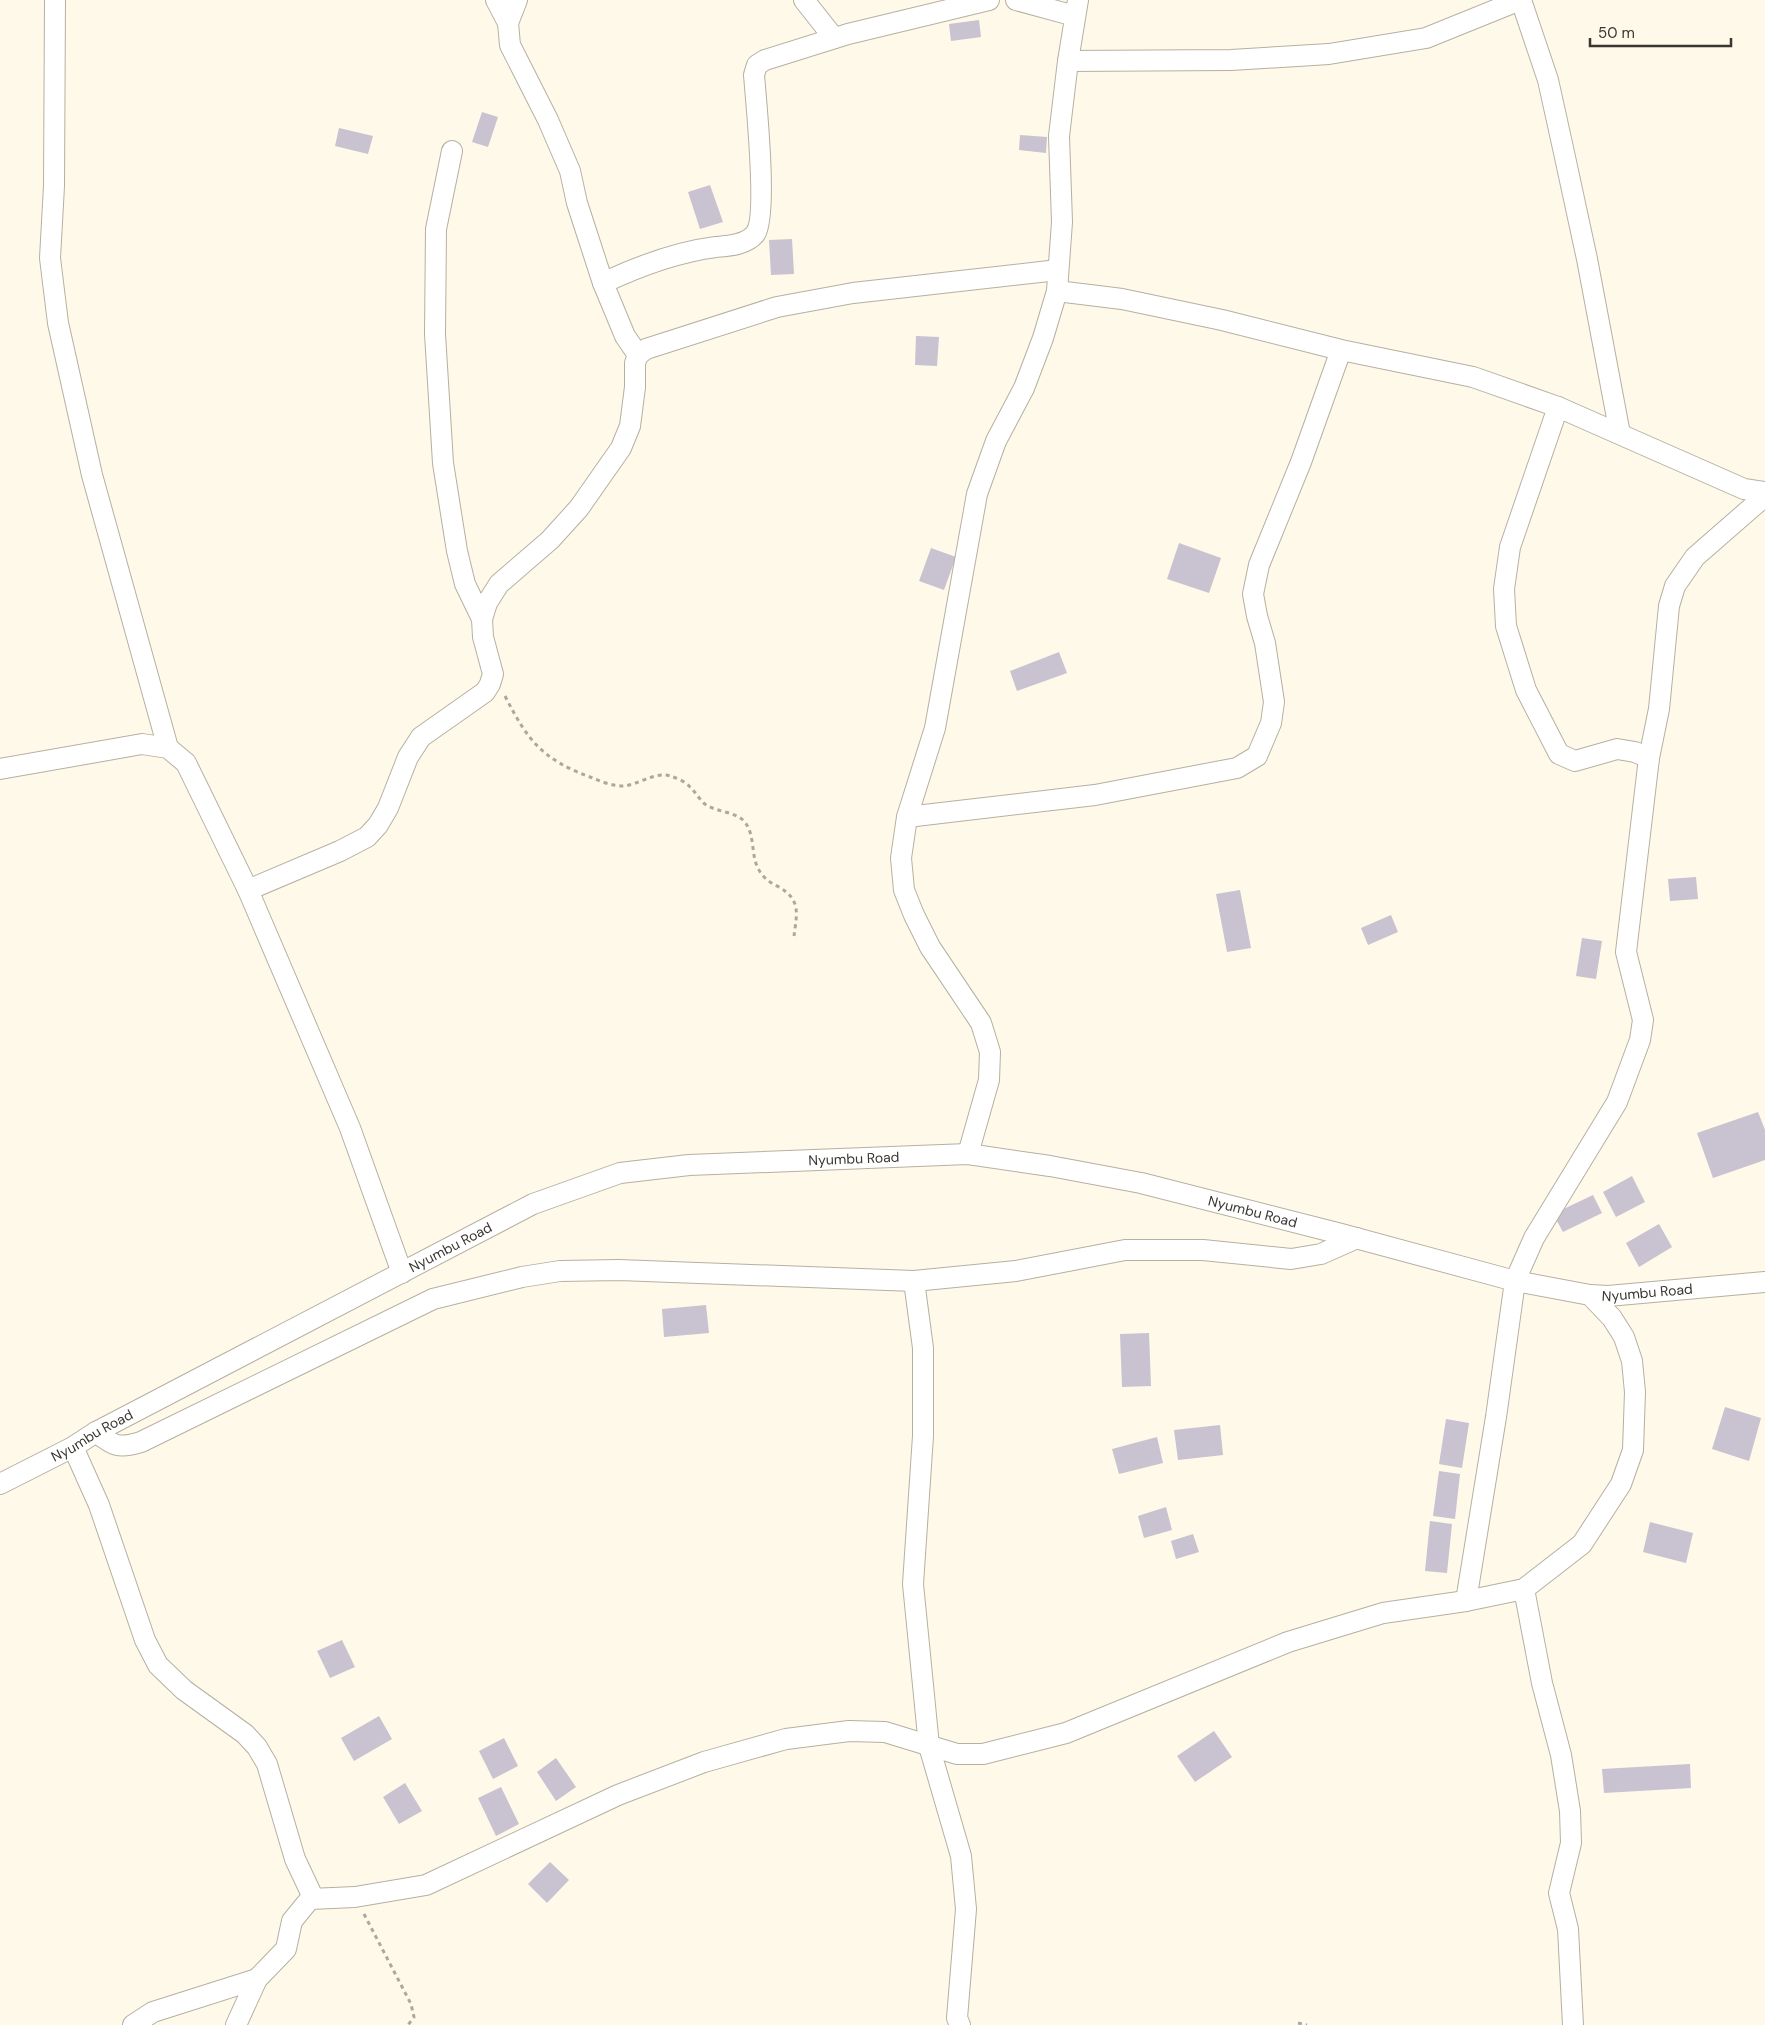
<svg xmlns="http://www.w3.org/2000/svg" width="1765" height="2025" font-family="'DM Sans',sans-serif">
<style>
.building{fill:#c8c2d1}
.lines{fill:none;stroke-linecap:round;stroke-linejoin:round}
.minor-casing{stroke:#b6b0a2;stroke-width:22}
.path{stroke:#aca89d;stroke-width:3;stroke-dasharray:4 4;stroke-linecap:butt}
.minor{stroke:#fff;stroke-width:20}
.labels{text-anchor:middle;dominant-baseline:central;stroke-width:4.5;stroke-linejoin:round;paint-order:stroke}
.street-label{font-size:14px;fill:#393731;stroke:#fff9ea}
</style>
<rect width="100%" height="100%" fill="#fff9ea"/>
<path class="building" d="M979 20 981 37 951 41 949 24Z
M482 112 498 117 488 147 472 142Z
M339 128 373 136 368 154 335 146Z
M1020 135 1047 137 1046 153 1019 150Z
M710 185 723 222 700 229 688 192Z
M792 239 794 274 771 275 769 240Z
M916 336 939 337 937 366 915 365Z
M1179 543 1221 558 1209 593 1167 579Z
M931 548 956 557 944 590 919 581Z
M1059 652 1067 673 1017 691 1010 671Z
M1696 877 1698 899 1670 901 1668 879Z
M1240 890 1251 948 1227 952 1216 894Z
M1391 915 1398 932 1368 945 1361 928Z
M1582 938 1602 941 1596 979 1576 976Z
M1758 1112 1765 1130V1160L1713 1178 1697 1133Z
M1632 1176 1645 1202 1616 1217 1603 1192Z
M1593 1195 1602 1213 1563 1232 1553 1214Z
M1659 1224 1672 1247 1639 1267 1626 1243Z
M706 1305 709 1333 664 1337 662 1309Z
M1149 1333 1151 1386 1122 1387 1120 1334Z
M1725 1407 1761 1418 1749 1461 1712 1449Z
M1446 1419 1469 1423 1462 1468 1439 1464Z
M1220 1425 1223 1455 1178 1460 1174 1430Z
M1157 1437 1163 1463 1119 1474 1112 1449Z
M1439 1471 1460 1474 1455 1519 1433 1516Z
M1166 1507 1172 1530 1144 1538 1138 1516Z
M1430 1521 1452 1524 1447 1573 1425 1571Z
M1650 1522 1693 1533 1686 1563 1643 1552Z
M1193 1534 1199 1552 1176 1559 1171 1541Z
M342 1640 355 1667 330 1678 317 1651Z
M379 1716 392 1739 354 1761 341 1738Z
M1214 1731 1232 1757 1195 1782 1177 1756Z
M504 1738 518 1766 493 1779 479 1751Z
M556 1758 576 1787 556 1801 537 1772Z
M1690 1764 1691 1788 1604 1793 1602 1769Z
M405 1783 422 1811 399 1824 383 1797Z
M501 1787 519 1824 496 1836 478 1798Z
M550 1862 569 1880 547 1903 528 1884Z"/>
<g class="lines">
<defs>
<g id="minor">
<path d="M55 0 54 186 50 258 58 323 92 475 168 748"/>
<path d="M496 0 508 23"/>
<path d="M517 0 508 23 510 45 548 120 570 171 577 203 603 283 625 336 638 355"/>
<path d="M804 0 834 38"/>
<path d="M1016 0 1075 16"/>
<path d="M1521 0 1548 80 1563 148 1587 259 1620 434"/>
<path d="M1068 61 1231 60 1329 54 1426 38 1520 0"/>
<path d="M452 151 436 229 435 334 443 463 457 551 465 584 482 619"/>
<path d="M603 283C639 266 676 252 716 247 728 246 746 245 755 234 768 218 756 100 754 75L757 65 765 60 848 34 989 0"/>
<path d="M1057 291 1122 299 1222 320 1341 350 1473 377 1558 407 1744 489 1765 492"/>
<path d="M1558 407 1510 547 1504 589 1506 626 1526 690 1559 754 1575 761 1617 749 1635 752 1649 758"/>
<path d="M0 769 142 744 168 748 186 763 248 890 350 1128 402 1273"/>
<path d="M907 817 1095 795 1237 768 1257 756 1271 723 1274 702 1265 643 1257 616 1253 594 1259 565 1301 462 1341 350"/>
<path d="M248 890 340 851 367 837 378 825 388 808 408 757 421 737 485 692 490 684 493 674 483 637 482 619 487 603 499 584 550 540 579 508 621 448 630 426 635 387V363L638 355 646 349 777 307 853 293 1058 270"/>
<path d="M968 1154 989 1080 990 1052 981 1023 930 947 914 915 904 890 901 858 907 817 935 728 977 494 996 441 1024 388 1043 338 1057 291 1062 222 1059 136 1068 61 1078 0"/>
<path d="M914 1281 923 1348V1436L913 1584 929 1746 961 1856 966 1909 957 2018 960 2025"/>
<path d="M96 1432C113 1446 119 1449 141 1442L433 1299 522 1277 560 1271 619 1270 914 1281 1016 1271 1125 1250H1203L1291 1259 1321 1254 1357 1238"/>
<path d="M73 1447 99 1505 145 1640 158 1665 184 1690 245 1734 257 1747 267 1764 295 1859 311 1893 310 1899 292 1921 286 1949 257 1979 236 2025"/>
<path id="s1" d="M0 1484 73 1447 96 1432 533 1204 620 1173 689 1165 968 1154 1050 1166 1141 1183 1341 1234 1515 1281 1590 1295 1608 1296 1765 1282"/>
<path d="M1524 1589 1542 1683 1561 1755 1570 1811 1571 1843 1559 1893 1568 1929 1573 2025"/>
<path d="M1466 1601 1496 1417 1515 1281 1534 1238 1617 1102 1640 1040 1643 1020 1626 952 1649 758 1659 709 1669 606 1675 586 1695 557 1765 496"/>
<path d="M310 1899 355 1897 426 1885 618 1795 704 1762 786 1739 849 1731 885 1732 957 1754H983L1066 1733 1288 1642 1383 1613 1466 1601 1524 1589 1582 1544 1621 1484 1633 1450 1635 1392 1632 1361 1624 1337 1612 1318 1590 1295"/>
<path d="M133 2025 153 2012 257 1979"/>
</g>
</defs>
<use href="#minor" class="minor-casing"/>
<path class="path" d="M505 696C528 741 542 759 590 777 600 781 612 786 623 786 638 785 656 771 670 776 677 778 686 782 690 787 697 793 700 802 708 806 719 812 734 812 743 820 757 834 749 858 761 873 765 879 772 884 779 887 801 900 797 913 794 936
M364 1914 411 2004 414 2017 408 2025
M1298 2023 1307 2025"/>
<use href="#minor" class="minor"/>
</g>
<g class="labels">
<g class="street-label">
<text stroke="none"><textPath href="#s1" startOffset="929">Nyumbu Road</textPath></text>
<text stroke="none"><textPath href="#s1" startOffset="1334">Nyumbu Road</textPath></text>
<text stroke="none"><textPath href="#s1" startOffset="509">Nyumbu Road</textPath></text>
<text stroke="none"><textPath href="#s1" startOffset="1739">Nyumbu Road</textPath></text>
<text stroke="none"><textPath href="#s1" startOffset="104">Nyumbu Road</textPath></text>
</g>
</g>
<path d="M1590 38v8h141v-8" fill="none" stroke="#393731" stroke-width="2.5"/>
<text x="1598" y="38" font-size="15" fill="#393731" stroke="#fff9ea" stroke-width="4" paint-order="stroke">50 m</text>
</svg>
